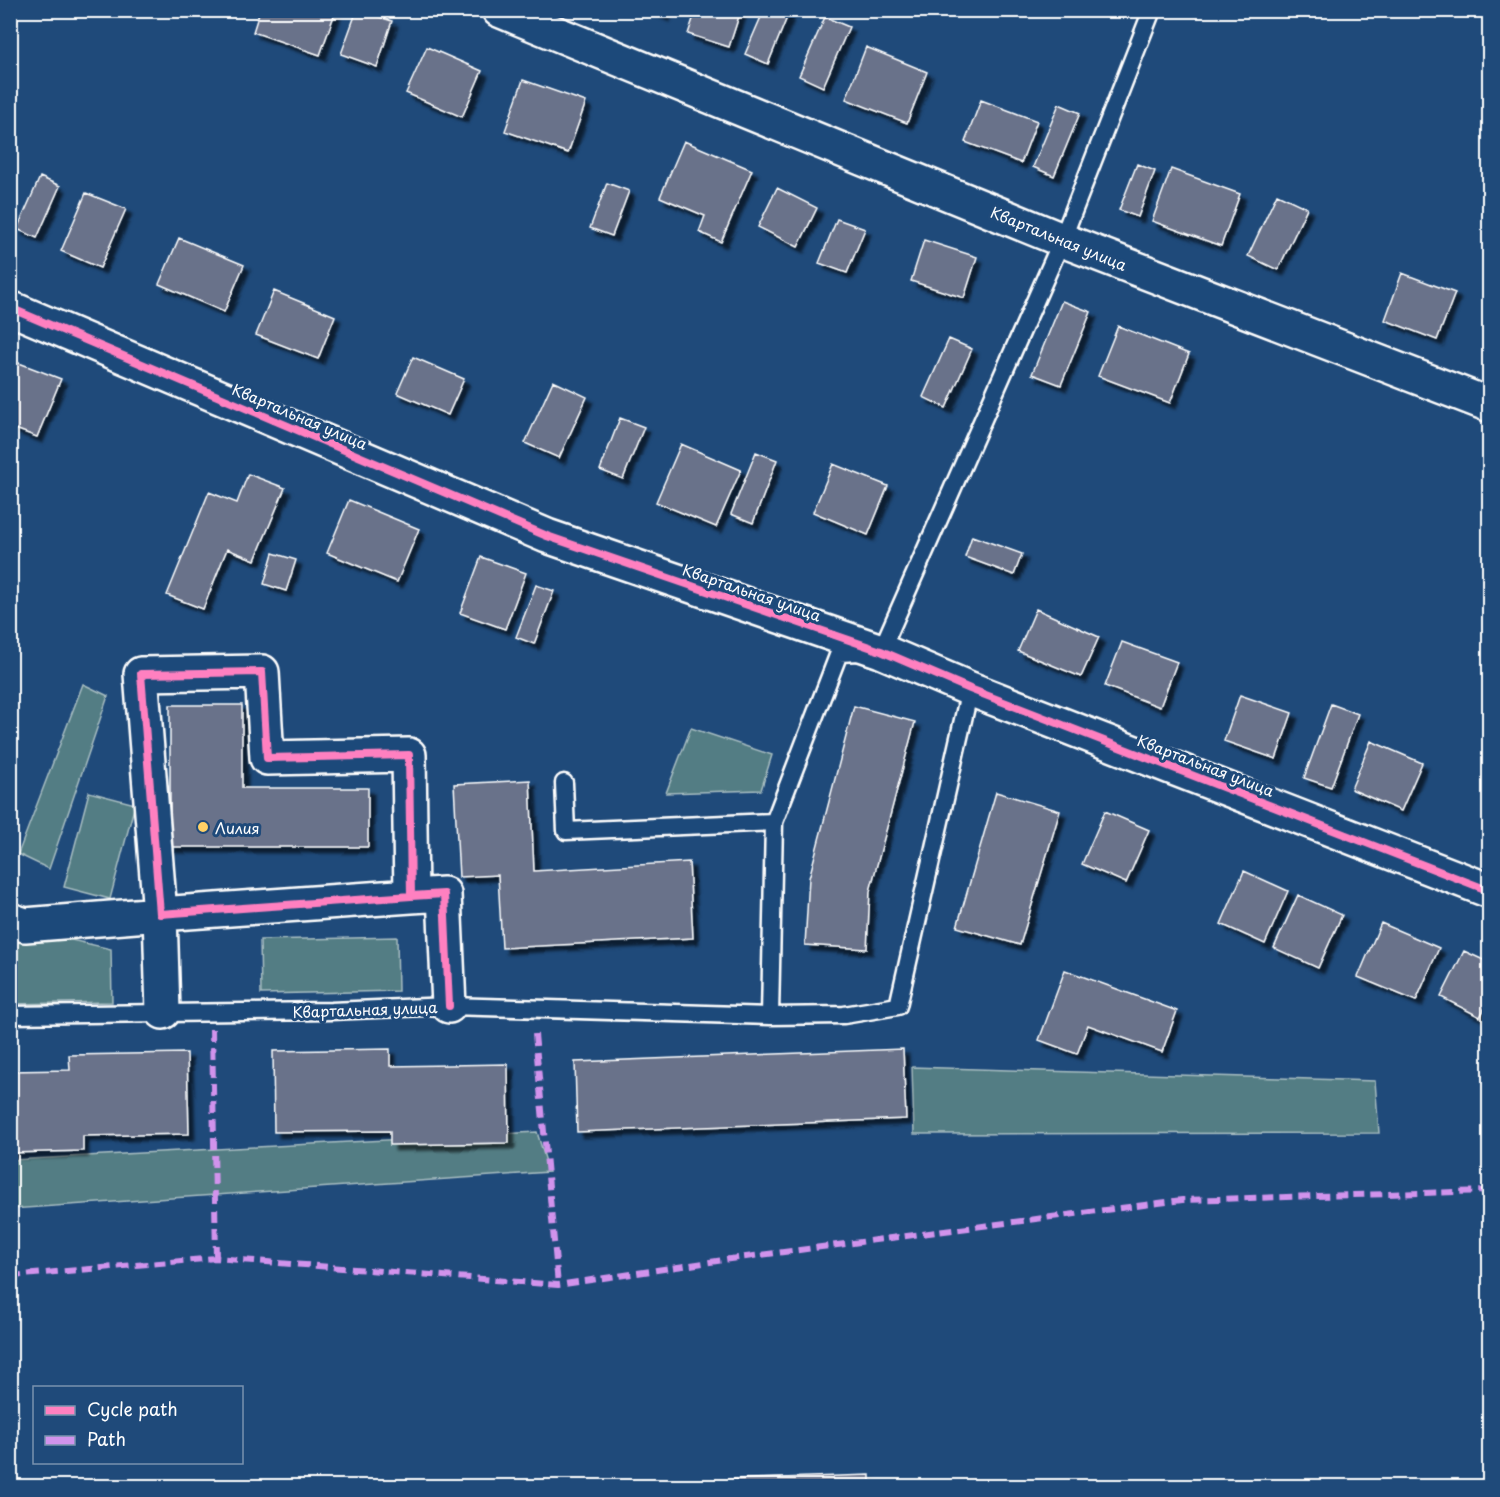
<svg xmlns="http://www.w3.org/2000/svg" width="1500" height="1497" font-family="'Playpen Sans',sans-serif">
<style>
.green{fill:#537d84;stroke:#a9bec2;stroke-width:1.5}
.building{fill:#69728a;stroke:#fff;stroke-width:1.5;filter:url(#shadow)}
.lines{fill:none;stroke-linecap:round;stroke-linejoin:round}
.service-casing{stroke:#fff;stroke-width:21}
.minor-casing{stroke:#fff;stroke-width:38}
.service{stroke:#1f4a7a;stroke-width:16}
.minor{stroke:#1f4a7a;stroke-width:33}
.quiet{stroke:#d193ec;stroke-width:6;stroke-dasharray:12 6;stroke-linecap:butt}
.cycleway-casing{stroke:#1f4a7a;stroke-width:11}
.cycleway{stroke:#ff80c0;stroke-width:8}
.poi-dot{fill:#ffd166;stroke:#1f4a7a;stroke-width:2}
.labels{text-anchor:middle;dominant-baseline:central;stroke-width:6;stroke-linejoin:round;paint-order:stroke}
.street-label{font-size:15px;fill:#fff;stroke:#1f4a7a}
.poi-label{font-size:15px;fill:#fff;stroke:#1f4a7a;text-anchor:start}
</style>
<defs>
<filter id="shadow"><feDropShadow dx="5.5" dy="5.5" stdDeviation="1.5" flood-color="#0009"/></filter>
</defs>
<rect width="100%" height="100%" fill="#1f4a7a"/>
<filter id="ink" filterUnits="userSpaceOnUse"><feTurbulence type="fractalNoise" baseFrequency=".0167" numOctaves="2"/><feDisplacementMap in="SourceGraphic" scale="12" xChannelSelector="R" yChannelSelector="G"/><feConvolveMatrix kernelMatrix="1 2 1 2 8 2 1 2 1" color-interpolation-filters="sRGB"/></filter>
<g filter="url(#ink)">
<path class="green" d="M83 684 108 696 49 869 18 854Z
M691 728 772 755 761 790 666 793Z
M89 792 135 804 110 899 64 887Z
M10 926 111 949 112 1002 11 1004Z
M397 937 398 991 261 994 260 940Z
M912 1067 1375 1081 1379 1133 914 1134Z
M537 1132 549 1172 11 1209V1160Z"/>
<path class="building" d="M260 10H336L320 55 253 32Z
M357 10 392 21 377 67 341 54Z
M651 10H666L664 16Z
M696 10H741L729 47 688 34Z
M764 10H790L768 64 745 54Z
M825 17 849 27 823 87 799 76Z
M427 47 482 71 462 117 406 93Z
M866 47 927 72 907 123 846 99Z
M523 80 586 102 568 153 505 131Z
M981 100 1037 121 1021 163 965 142Z
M1059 104 1080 113 1054 176 1033 167Z
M684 141 752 170 721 242 699 232 705 216 660 197Z
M1137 164 1155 171 1138 217 1119 210Z
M1171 169 1240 194 1221 246 1152 221Z
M40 177 60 186 37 238 17 229Z
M607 183 629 191 612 236 590 228Z
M777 188 817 208 798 247 758 227Z
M86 193 126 209 100 268 61 251Z
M1277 194 1307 208 1278 270 1248 256Z
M837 219 865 229 847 273 819 263Z
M179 238 244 265 224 312 159 284Z
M924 240 977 257 964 298 911 281Z
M1402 273 1455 293 1437 340 1385 320Z
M274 291 335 316 318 359 256 335Z
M1062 301 1091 312 1061 385 1032 374Z
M1118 326 1189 354 1170 403 1098 376Z
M949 339 972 349 946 408 923 397Z
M413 357 464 379 448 415 397 393Z
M19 363 61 379 37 437 10 427V383Z
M553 381 587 397 559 458 525 443Z
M620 418 644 427 623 479 600 470Z
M681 444 741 470 716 527 656 502Z
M756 452 777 460 753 523 731 514Z
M833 464 888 486 868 535 813 512Z
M248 474 285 488 255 560 227 549 203 609 167 595 209 492 237 503Z
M349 500 419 529 397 582 327 553Z
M972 536 1022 554 1014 575 965 557Z
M273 553 296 560 286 591 264 584Z
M481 557 526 573 505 629 460 613Z
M536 585 554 591 534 644 516 637Z
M1036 609 1099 637 1081 677 1018 651Z
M1122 642 1177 662 1160 707 1105 686Z
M1240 695 1292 713 1276 759 1224 741Z
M1331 704 1358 714 1331 787 1304 778Z
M170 705H242V788H368V847H170Z
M854 706 915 722 870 891 867 949 805 945 809 878Z
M1371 741 1422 763 1401 811 1351 789Z
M530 780 534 871 689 862 693 938 502 948 498 875 459 877 454 784Z
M996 792 1060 811 1020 945 957 927Z
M1105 811 1149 830 1126 883 1082 864Z
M1244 871 1288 891 1265 944 1221 924Z
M1298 895 1342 915 1318 968 1274 948Z
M1381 923 1439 948 1416 1001 1358 977Z
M1464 951 1490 963V998L1480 1017 1441 997Z
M1065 970 1177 1011 1162 1052 1088 1025 1077 1054 1039 1040Z
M390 1049V1066L508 1064 509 1143 390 1145V1131L274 1132 273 1051Z
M903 1049 906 1119 577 1132 575 1062Z
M187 1053 189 1134 83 1136V1151L10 1153V1071L70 1070 69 1055Z
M870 1475V1486H598V1484Z"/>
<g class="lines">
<defs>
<path id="service" d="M564 783 566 831 774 822
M10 1015 331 1011 449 1006 770 1016 774 822 839 653 881 651 1062 240 1152 10
M770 1016 844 1015 898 1006 970 689"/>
<path id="minor" d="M499 10 1062 240 1490 405
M10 308 547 536 881 651 970 689 1490 891
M411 896 160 914 141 674 262 672 267 758 409 755 411 896 444 894 449 1006
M10 920 25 925 160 914 163 1012"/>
</defs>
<use href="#service" class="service-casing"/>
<use href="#minor" class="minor-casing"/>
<use href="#service" class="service"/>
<use href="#minor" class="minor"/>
<path class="quiet" d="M212 1029 216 1258
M535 1034 558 1285
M10 1276 216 1258 558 1285 730 1259 1182 1200 1490 1191"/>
<defs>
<path id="cycleway" d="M10 308 547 536 881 651 970 689 1490 891
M411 896 160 914 141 674 262 672 267 758 409 755 411 896 444 894 449 1006"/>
</defs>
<use href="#cycleway" class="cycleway-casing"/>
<use href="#cycleway" class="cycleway"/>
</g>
</g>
<circle class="poi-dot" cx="203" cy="827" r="6"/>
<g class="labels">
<g class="street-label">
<text transform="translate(1059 238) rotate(22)">Квартальная улица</text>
<text transform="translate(300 416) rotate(23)">Квартальная улица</text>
<text transform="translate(752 592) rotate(19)">Квартальная улица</text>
<text transform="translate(1206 765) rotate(21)">Квартальная улица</text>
<text transform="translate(365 1009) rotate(-2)">Квартальная улица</text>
</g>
<g class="poi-label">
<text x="215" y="827">Лилия</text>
</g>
</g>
<rect width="1500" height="1497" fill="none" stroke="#1f4a7a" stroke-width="36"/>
<rect x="18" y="18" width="1464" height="1461" fill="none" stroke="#fff" stroke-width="2" filter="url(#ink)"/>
<rect x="33" y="1386" width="210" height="78" fill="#1f4a7a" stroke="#7992af" stroke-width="1.5"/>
<rect x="45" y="1406" width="30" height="9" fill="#ff80c0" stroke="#7992af" stroke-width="1.5"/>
<text x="87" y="1416" font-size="18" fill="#ffffff">Cycle path</text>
<rect x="45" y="1436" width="30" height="9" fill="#d193ec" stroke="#7992af" stroke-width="1.5"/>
<text x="87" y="1446" font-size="18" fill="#ffffff">Path</text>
</svg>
